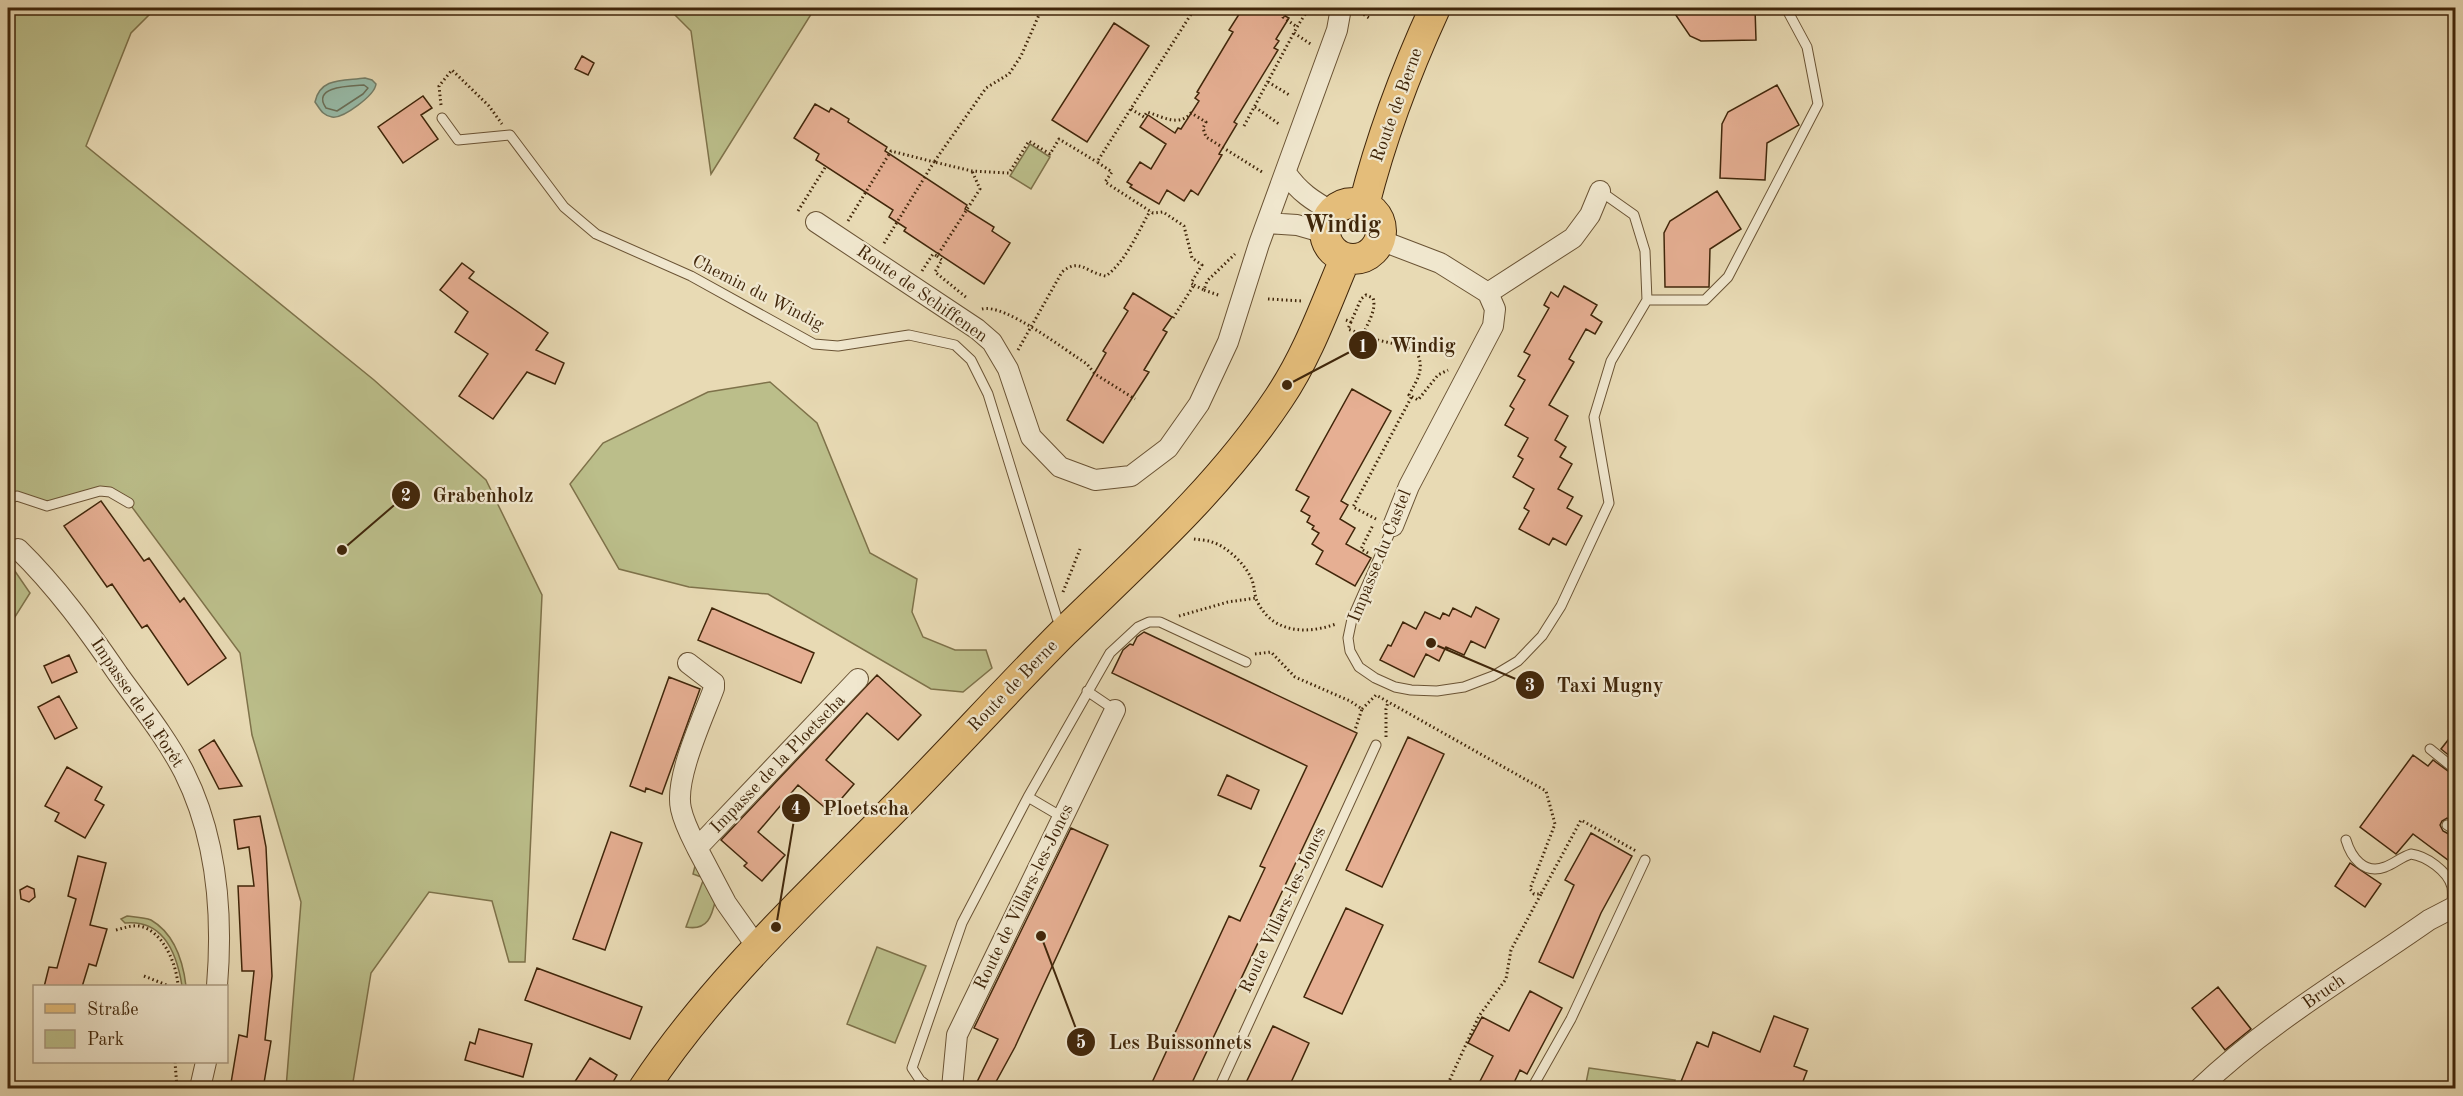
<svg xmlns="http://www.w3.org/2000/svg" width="2463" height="1096" font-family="'Old Standard TT',serif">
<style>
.green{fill:#bbbe8a;stroke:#7e724a;stroke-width:1.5}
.water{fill:#98bba8;stroke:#757f69;stroke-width:1.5}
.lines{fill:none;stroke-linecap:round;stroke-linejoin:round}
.shore{stroke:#6c7059;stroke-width:1.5}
.building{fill:#e6af93;stroke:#40260a;stroke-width:1.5}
.lane-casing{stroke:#6a5334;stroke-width:11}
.street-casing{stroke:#6a5334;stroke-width:22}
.primary-casing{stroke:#40260a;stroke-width:32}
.path{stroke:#40260a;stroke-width:3;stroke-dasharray:1.5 3;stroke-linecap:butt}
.lane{stroke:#f0e7ce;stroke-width:9}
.street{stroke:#f0e7ce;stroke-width:20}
.primary{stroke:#e4bd7a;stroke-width:30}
.labels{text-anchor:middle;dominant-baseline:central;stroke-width:4.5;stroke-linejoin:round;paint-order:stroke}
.street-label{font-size:18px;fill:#40260a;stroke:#f0e7ce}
.district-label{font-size:24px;font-weight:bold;fill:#40260a;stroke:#f0e7ce}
.leader{fill:none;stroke:#40260a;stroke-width:2}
.callout-dot{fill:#40260a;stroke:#f0e7ce;stroke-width:2}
.mark-label{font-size:18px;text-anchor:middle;font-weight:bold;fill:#fff}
.callout-label{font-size:20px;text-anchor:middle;font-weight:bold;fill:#40260a;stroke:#f0e7ce;stroke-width:4.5;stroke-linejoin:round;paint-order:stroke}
</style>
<rect width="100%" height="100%" fill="#e8dab4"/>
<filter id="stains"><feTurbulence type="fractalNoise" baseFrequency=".00333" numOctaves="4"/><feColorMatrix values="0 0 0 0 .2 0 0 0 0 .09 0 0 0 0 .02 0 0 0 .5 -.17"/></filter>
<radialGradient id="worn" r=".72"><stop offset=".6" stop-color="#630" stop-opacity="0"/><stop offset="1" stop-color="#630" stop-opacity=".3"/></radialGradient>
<path class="green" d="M8 8H156L131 33 86 146 374 380 486 480 542 595 525 962H509L492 901 429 892 371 973 352 1088H286L301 902 252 735 240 653 129 503 110 492 57 505 8 493Z
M668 8H815L711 174 691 31Z
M1030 144 1050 157 1031 189 1010 176Z
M770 382 817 423 870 553 917 579 912 612 923 637 955 650H986L992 668 963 692 931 689 768 594 689 587 619 569 570 484 603 443 708 392Z
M8 561 30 593 8 628Z
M696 862 716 898C712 916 708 931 686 927L704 878 693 874Z
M127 916C134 917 144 917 151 920 175 934 183 961 186 986H182C177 954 164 919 125 923L121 919Z
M877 947 926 966 895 1043 847 1024Z
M1589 1068 1675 1080 1672 1088H1585Z"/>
<path class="water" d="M365 78 372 80 376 84C375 95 343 119 332 117 323 116 320 109 315 102 320 77 344 81 365 78Z"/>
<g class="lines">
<path class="shore" d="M364 85 368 88 363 94 337 111 326 108C311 86 350 86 364 85Z"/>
</g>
<path class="building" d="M1243 8H1290L1285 16 1289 18 1276 39 1279 41 1274 48 1278 50 1234 122 1237 124 1219 154 1222 155 1198 195 1191 190 1184 201 1167 190 1159 204 1130 187 1132 185 1127 182 1140 162 1151 169 1166 144 1140 127 1148 115 1175 133 1178 128 1181 129 1199 101 1195 98 1199 93 1197 92 1233 32 1229 30Z
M1671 8H1755L1756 40 1701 41 1690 36Z
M1114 23 1149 46 1087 142 1052 120Z
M582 56 594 63 588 75 575 69Z
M1777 85 1799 125 1767 143 1765 180 1720 178 1722 124 1728 112Z
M423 96 432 108 421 115 438 139 403 163 378 127Z
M815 104 829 112 831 108 849 119 848 122 887 147 885 151 967 205 965 209 994 227 992 231 1010 243 984 284 904 231 906 228 889 217 893 210 816 160 819 154 794 138Z
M1717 191 1741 229 1710 249 1709 287H1665L1664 233 1670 221Z
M462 263 474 272 469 278 548 333 536 350 564 363 555 384 527 372 493 419 459 396 488 354 455 332 468 312 440 290Z
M1564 286 1597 305 1591 315 1602 322 1595 334 1586 329 1569 359 1574 362 1549 405 1568 416 1555 440 1566 447 1560 457 1572 464 1558 489 1573 497 1567 508 1582 516 1566 545 1553 538 1549 545 1519 529 1529 511 1524 508 1534 489 1513 477 1523 459 1518 456 1528 438 1505 425 1514 409 1510 406 1525 380 1518 376 1530 355 1524 352 1549 308 1544 305 1551 292 1558 297Z
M1133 293 1172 317 1163 330 1167 332 1144 370 1149 372 1103 443 1067 420 1106 353 1103 351 1128 311 1124 308Z
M1352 389 1391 411 1341 501 1348 505 1340 519 1355 528 1346 544 1371 558 1355 586 1316 564 1323 551 1312 544 1319 533 1312 529 1314 526 1307 522 1310 516 1301 511 1309 497 1296 490Z
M101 501 144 561 149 558 180 602 184 598 226 658 188 685 147 625 142 628 112 584 107 587 64 526Z
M1476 607 1499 619 1485 648 1471 641 1464 655 1446 647 1439 661 1426 654 1414 677 1380 660 1388 645 1391 646 1403 622 1416 629 1425 612 1440 619 1443 613 1449 616 1453 608 1471 617Z
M712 608 814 653 801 683 698 640Z
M1144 632 1357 733 1189 1089H1149L1229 916 1240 921 1265 868 1260 866 1307 766 1112 673 1123 650 1130 644 1133 645 1137 637Z
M69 655 77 672 52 683 44 666Z
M877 675 921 715 898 740 867 713 826 760 854 784 830 812 798 785 758 832 785 855 762 881 744 866 747 863 721 840Z
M669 677 700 689 662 794 646 788 645 792 630 786Z
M59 696 77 728 55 739 38 707Z
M2456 730V761L2441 749Z
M1408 737 1444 754 1382 887 1346 870Z
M214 740 242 786 219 789 199 750Z
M2413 755 2428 766 2433 760 2456 777V823L2447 818 2442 821 2440 825 2443 831 2456 838V866L2413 834 2396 854 2360 827Z
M67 767 102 787 95 800 104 805 85 838 55 821 59 813 45 806Z
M1227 775 1259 790 1251 809 1218 795Z
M260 816 266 847 272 976 265 1040 271 1041 263 1089H230L239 1035 247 1037 254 971H242L238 886H254L249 847 238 849 234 820Z
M1071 828 1108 845 1015 1047 992 1089 977 1082 998 1039 974 1028Z
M611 832 642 843 605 950 573 939Z
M1591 833 1632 856 1601 913 1573 978 1539 962 1574 885 1565 880Z
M78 856 106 863 90 925 107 929 96 966 89 964 82 987H44L49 967 57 968 76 899 68 896Z
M2350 863 2381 884 2365 907 2335 886Z
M27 886 34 889 35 897 29 902 21 899 20 890Z
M1346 908 1383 925 1342 1014 1304 997Z
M537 968 642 1007 630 1039 525 1000Z
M2218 987 2251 1029 2225 1050 2192 1008Z
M1530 991 1562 1008 1527 1074 1520 1070 1511 1089H1476L1493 1056 1468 1043 1482 1017 1509 1031Z
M1774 1016 1808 1029 1794 1066 1807 1071 1800 1089H1773L1760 1083 1758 1089H1678L1697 1042 1708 1047 1713 1032 1760 1052Z
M1273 1026 1309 1043 1288 1089H1243Z
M479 1029 532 1044 523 1077 465 1060 470 1042 475 1044Z
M590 1058 617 1075 609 1089H583L574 1083Z"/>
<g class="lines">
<defs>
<path id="lane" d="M442 118 458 140 510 135 564 207 596 234 691 276 814 344 838 346 909 335 955 345 971 360 988 394 1057 618 1063 627
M1647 300H1705L1728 277 1818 104 1807 47 1786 8
M8 499 17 496 47 506 100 491 110 492 129 503
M1393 526 1352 619 1348 638 1350 651 1359 667 1375 678 1395 687 1411 690 1437 691 1464 687 1493 676 1518 661 1542 636 1561 606 1609 503 1594 417 1611 361 1647 300 1645 251 1634 215 1600 191
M1087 691 1115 710
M2430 749 2456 770
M1028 797 1062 817
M2447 825 2456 831
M2346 840C2351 857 2364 875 2385 867 2394 864 2401 857 2411 854 2426 856 2448 871 2452 887 2453 894 2452 901 2452 907
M930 1088 920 1080 912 1068 962 923 1028 797 1110 653 1138 627 1149 622H1160L1246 662
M1219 1088 1376 745
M1532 1088 1571 1019 1645 860"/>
<path id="street" d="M1286 173C1299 192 1313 201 1333 212
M816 222 977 329 992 342 1008 369 1031 437 1060 467 1095 480 1131 476 1168 448 1199 404 1228 342 1259 244 1337 30 1341 8
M1267 223 1297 225 1325 233
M1380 240 1440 263 1488 293
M1393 526 1409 486 1493 326 1495 309 1488 293 1573 238 1590 215 1600 191
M18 549C56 586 88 630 118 674 141 706 166 737 184 772 217 838 223 914 217 986
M688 663 714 683V688C703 718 674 779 681 809 684 823 691 836 697 848
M757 947 726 903 697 848 858 679
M200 1088 206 1062
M952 1088 957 1035 1115 710
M2200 1088C2268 1023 2352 974 2429 920L2456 906"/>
<path id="primary" d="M1325 231a28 28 0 1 1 56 0a28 28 0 1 1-56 0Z
M1364 205C1381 138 1406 71 1435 8
M644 1088C711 987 800 904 885 818 946 757 1003 693 1064 632 1140 558 1220 487 1279 398 1308 355 1325 306 1345 259"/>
</defs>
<use href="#lane" class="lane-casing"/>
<use href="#street" class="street-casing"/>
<use href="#primary" class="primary-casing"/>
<path class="path" d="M1042 8 1021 56 1009 74 986 88 934 162 972 171 1009 173 1029 141 1050 154 1059 139 1097 162
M1282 8 1283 17 1297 27
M1360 12 1369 18
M1294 33 1312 45
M1268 82 1291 96
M441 105 439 86 452 70 489 106 502 124
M1255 107 1279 124
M1131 109 1144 117 1147 112C1163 117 1179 127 1191 113L1206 122 1203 128 1206 137 1262 172
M1244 126 1297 27 1309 8
M798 211 826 166
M848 221 891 151 934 162 883 245
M937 256 942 260 935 272 967 298
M922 271 933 254 937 256 980 189 972 171
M1194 285 1204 290 1207 281 1235 254
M1204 290 1221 296
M1268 299 1302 301
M982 309C1005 303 1066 351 1087 364L1095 374 1135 399
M1173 318 1194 285 1191 283 1202 265 1192 258 1184 226 1163 212 1153 213 1105 182 1112 172 1097 162 1195 8
M1346 320 1351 322 1361 299 1366 295 1373 298C1377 310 1367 324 1363 335 1380 343 1400 342 1417 353 1425 369 1417 380 1409 395L1418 400 1438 375 1448 370
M1351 322 1348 329 1363 335
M1018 350 1062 272C1080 257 1086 273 1106 276 1126 261 1138 232 1150 211
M1376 519 1353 507 1412 396
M1194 539C1200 540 1207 540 1212 542 1228 547 1246 565 1252 580 1255 588 1254 596 1258 603 1274 634 1308 634 1336 624
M1368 553 1361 549 1373 525
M1063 592 1080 549
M1179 616 1228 602 1256 598
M1255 654 1271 652 1295 677 1350 701 1362 709 1355 730
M1362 709 1376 695 1546 791 1555 824 1530 889 1534 894H1541L1581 820 1636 851
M1386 737V709L1388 702
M116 930C124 928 131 925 139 926 163 930 177 965 178 986
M144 976 169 986
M175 1062 177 1088
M1446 1088 1479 1016 1506 979 1511 950 1541 894"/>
<use href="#lane" class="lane"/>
<use href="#street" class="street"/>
<use href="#primary" class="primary"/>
</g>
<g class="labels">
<g class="street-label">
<text transform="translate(1397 105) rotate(-70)">Route de Berne</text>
<text transform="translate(758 293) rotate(27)">Chemin du Windig</text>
<text transform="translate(922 294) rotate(35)">Route de Schiffenen</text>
<text transform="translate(1380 556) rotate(-68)">Impasse du Castel</text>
<text transform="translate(1013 686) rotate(-46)">Route de Berne</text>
<text transform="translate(137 703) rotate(56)">Impasse de la Forêt</text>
<text transform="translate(778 764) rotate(-46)">Impasse de la Ploetscha</text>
<text transform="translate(1024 897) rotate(-64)">Route de Villars-les-Joncs</text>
<text transform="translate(1283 910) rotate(-65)">Route Villars-les-Joncs</text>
<text transform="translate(2324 992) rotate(-35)">Bruch</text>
</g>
<g class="district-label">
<text x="1342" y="226">Windig</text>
</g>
</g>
<path class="leader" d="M1287 385L1363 345M342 550L406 495M1431 643L1530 685M776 927L796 808M1041 936L1081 1042"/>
<g class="callout-dot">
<circle cx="1287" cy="385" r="6"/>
<circle cx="342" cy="550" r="6"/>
<circle cx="1431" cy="643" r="6"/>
<circle cx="776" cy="927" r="6"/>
<circle cx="1041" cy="936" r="6"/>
<circle cx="1363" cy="345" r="15"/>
<circle cx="406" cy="495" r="15"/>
<circle cx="1530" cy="685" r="15"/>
<circle cx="796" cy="808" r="15"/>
<circle cx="1081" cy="1042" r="15"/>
</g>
<g class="mark-label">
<text x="1363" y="352">1</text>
<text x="406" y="501">2</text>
<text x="1530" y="691">3</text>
<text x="796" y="814">4</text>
<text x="1081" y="1048">5</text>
</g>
<g class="callout-label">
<text x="1423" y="352">Windig</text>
<text x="483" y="502">Grabenholz</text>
<text x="1610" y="692">Taxi Mugny</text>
<text x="866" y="815">Ploetscha</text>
<text x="1180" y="1049">Les Buissonnets</text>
</g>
<rect width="2463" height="1096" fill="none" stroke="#e8dab4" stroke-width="30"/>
<rect x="9" y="9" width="2445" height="1078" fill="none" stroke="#40260a" stroke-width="3"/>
<rect x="15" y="15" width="2433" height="1066" fill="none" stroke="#40260a" stroke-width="1.5"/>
<rect x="33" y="985" width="195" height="78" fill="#f0e7ce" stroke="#aa9a80" stroke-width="1.5"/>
<rect x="45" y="1004" width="30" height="9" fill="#e4bd7a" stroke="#aa9a80" stroke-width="1.5"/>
<text x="87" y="1015" font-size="18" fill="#40260a">Straße</text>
<rect x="45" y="1030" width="30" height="18" fill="#bbbe8a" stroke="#aa9a80" stroke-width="1.5"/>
<text x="87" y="1045" font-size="18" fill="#40260a">Park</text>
<rect width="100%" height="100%" filter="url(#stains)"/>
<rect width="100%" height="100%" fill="url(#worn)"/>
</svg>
